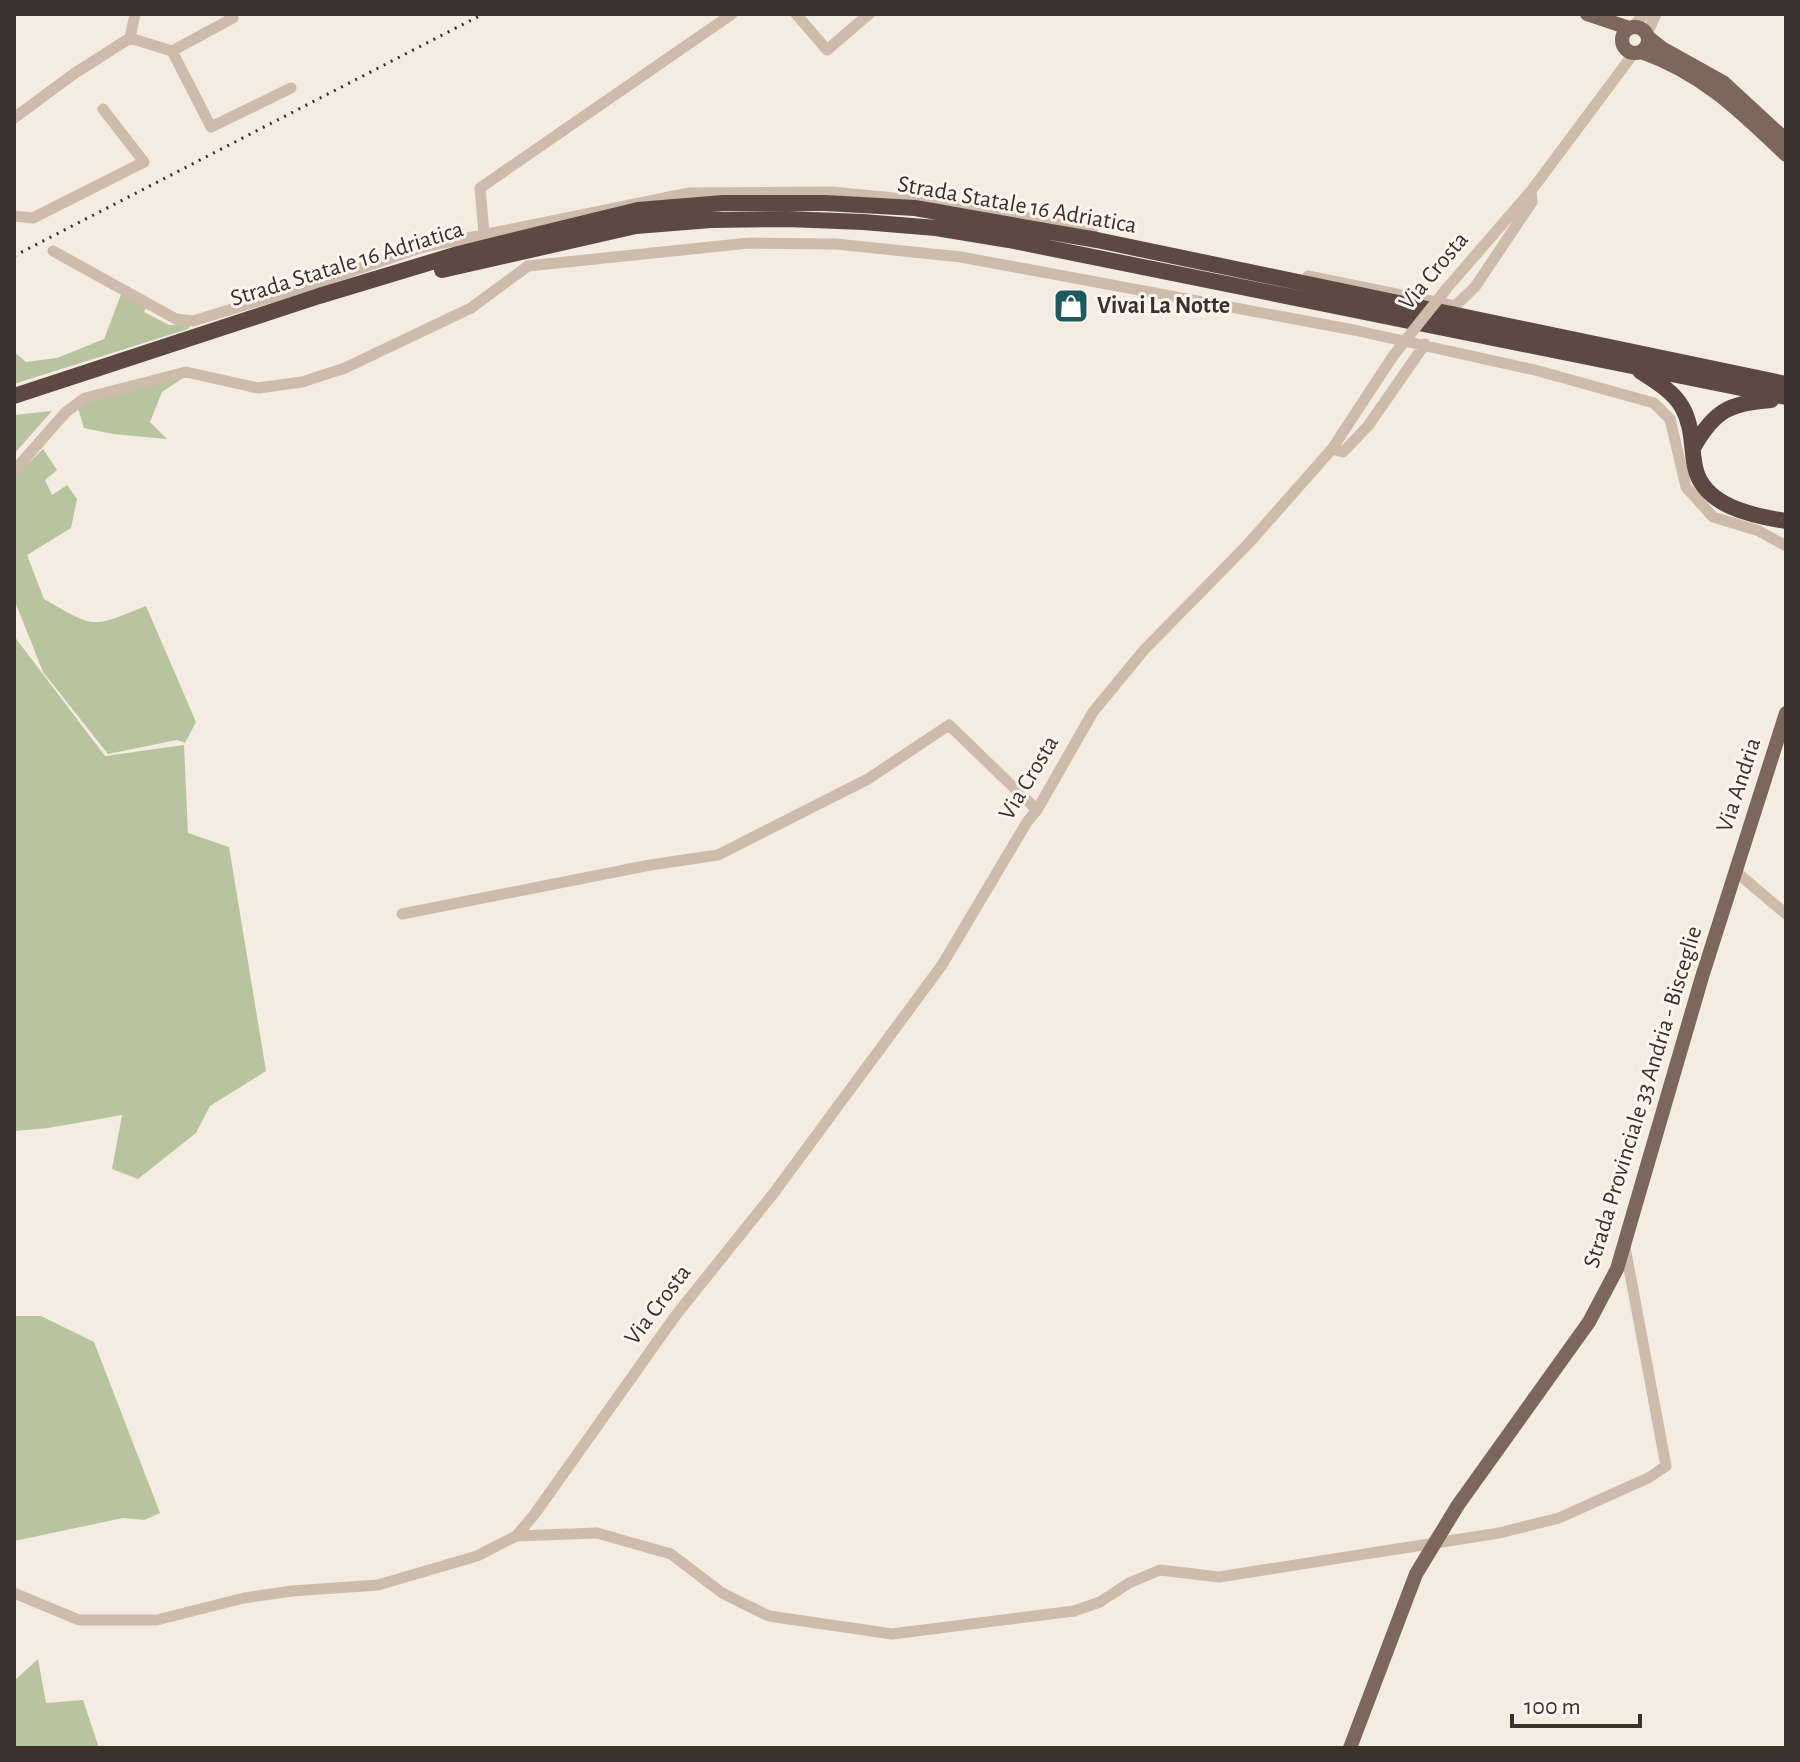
<svg xmlns="http://www.w3.org/2000/svg" width="1800" height="1762" font-family="'Alegreya Sans',sans-serif">
<style>
.green{fill:#b8c4a0}
.lines{fill:none;stroke-linecap:round;stroke-linejoin:round}
.minor{stroke:#cdbbac;stroke-width:11}
.major{stroke:#7d675c;stroke-width:14}
.highway{stroke:#5c4a42;stroke-width:16}
.rail{stroke:#3b302b;stroke-width:3;stroke-dasharray:2 6;stroke-linecap:butt}
.minor-bridge{stroke:#cdbbac;stroke-width:11}
.labels{text-anchor:middle;dominant-baseline:central;stroke-width:6;stroke-linejoin:round;paint-order:stroke}
.street-label{font-size:24px;fill:#3b302b;stroke:#fbf5ee}
.poi-label{font-size:24px;font-weight:bold;fill:#3b302b;stroke:#fbf5ee;text-anchor:start}
</style>
<rect width="100%" height="100%" fill="#f4ebe1"/>
<path class="green" d="M122 292 146 308 144 312 169 325 192 324 188 329 14 384V352L26 362 57 358 104 339Z
M186 376 162 392 150 422 167 439 113 434 84 428 78 408 88 399Z
M52 411 14 454V415Z
M43 449 57 470 45 480 52 495 67 485 77 499 71 528 27 555 44 599C96 629 91 628 146 606L196 722 185 743 177 740 108 754 43 672 14 599V477Z
M14 636 105 756 184 745 188 833 229 847 266 1071 210 1106 196 1133 138 1179 112 1169 122 1115 48 1128 14 1131Z
M14 1316H41L94 1342 160 1513 144 1520 123 1518 14 1541Z
M38 1659 46 1703 83 1700 99 1748H14V1681Z"/>
<g class="lines">
<path class="minor" d="M796 14 827 50 869 14
M1632 27 1645 14
M1647 34 1656 14
M130 38 172 51 211 127 291 88
M172 51 233 18
M14 118 75 73 130 38 135 14
M14 216 33 218 144 162 103 109
M484 233 480 188 732 14
M53 251 176 319 193 321 308 286 423 247 689 193 831 192 966 205 1092 231
M1308 276 1455 306 1475 287 1532 202 1531 191
M1447 288 1531 191 1634 53
M1332 449 1343 452 1368 426 1425 344
M14 471 66 412 85 398 186 372 258 388 302 382 345 368 471 308 528 266 749 243 836 244 961 257 1354 330 1535 370 1654 403 1670 419 1686 487 1713 517 1759 531 1786 546
M1735 871 1786 914
M402 914 650 865 718 855 868 779 949 725 1037 810
M516 1536 534 1515 676 1315 773 1194 942 965 1027 822 1037 810 1093 712 1144 650 1248 544 1332 449 1393 356
M14 1593 79 1620H157L244 1598 292 1591 378 1585 477 1556 516 1536 597 1533 671 1554 722 1593 769 1616 892 1634 1074 1611 1100 1602 1129 1583 1160 1570 1219 1577 1499 1533 1559 1518 1648 1478 1666 1466 1625 1247"/>
<path class="major" d="M1587 14 1629 28
M1622 40a13 13 0 1 1 26 0a13 13 0 1 1-26 0Z
M1648 37 1662 48 1723 82 1786 140
M1641 52C1703 74 1740 111 1786 155
M1350 1748 1416 1574 1458 1505 1589 1322 1617 1269 1702 977 1786 713"/>
<path class="highway" d="M442 270 636 226 711 220 788 219 863 222 936 228 1009 240 1786 397
M1640 371C1655 381 1673 391 1682 407 1693 426 1691 447 1695 467 1703 506 1753 516 1786 521
M14 396 319 296 458 254 638 210 723 203H825L915 208 1097 240 1786 384
M1693 448C1714 411 1729 403 1771 400"/>
<path class="rail" d="M14 256 483 14"/>
<path class="minor-bridge" d="M1393 356 1447 288"/>
</g>
<defs>
<symbol id="shop-square" viewBox="-11 -11 22 22"><rect x="-9" y="-9" width="18" height="18" rx="4" fill="#1f5a5e" stroke="#fbf5ee"/><path d="M-5-2.5h2.3a2.7 3.5 0 0 1 5.4 0H5L5.5 6h-11ZM-1.5-2.5h3a1.5 2.3 0 0 0-3 0Z" fill="#fff"/></symbol>
</defs>
<g fill-rule="evenodd">
<use href="#shop-square" x="1051" y="286" width="40" height="40"/>
</g>
<g class="labels">
<g class="street-label">
<text transform="translate(1017 205) rotate(10)">Strada Statale 16 Adriatica</text>
<text transform="translate(347 264) rotate(-17)">Strada Statale 16 Adriatica</text>
<text transform="translate(1434 271) rotate(-50)">Via Crosta</text>
<text transform="translate(1029 778) rotate(-59)">Via Crosta</text>
<text transform="translate(1739 785) rotate(-72)">Via Andria</text>
<text transform="translate(1643 1097) rotate(-73)">Strada Provinciale 33 Andria - Bisceglie</text>
<text transform="translate(658 1305) rotate(-53)">Via Crosta</text>
</g>
<g class="poi-label">
<text x="1097" y="306">Vivai La Notte</text>
</g>
</g>
<rect width="1800" height="1762" fill="none" stroke="#3b302b" stroke-width="32"/>
<path d="M1512 1714v12h128v-12" fill="none" stroke="#3b302b" stroke-width="4"/>
<text x="1524" y="1714" font-size="24" fill="#3b302b" stroke="#fbf5ee" stroke-width="6" paint-order="stroke">100 m</text>
</svg>
